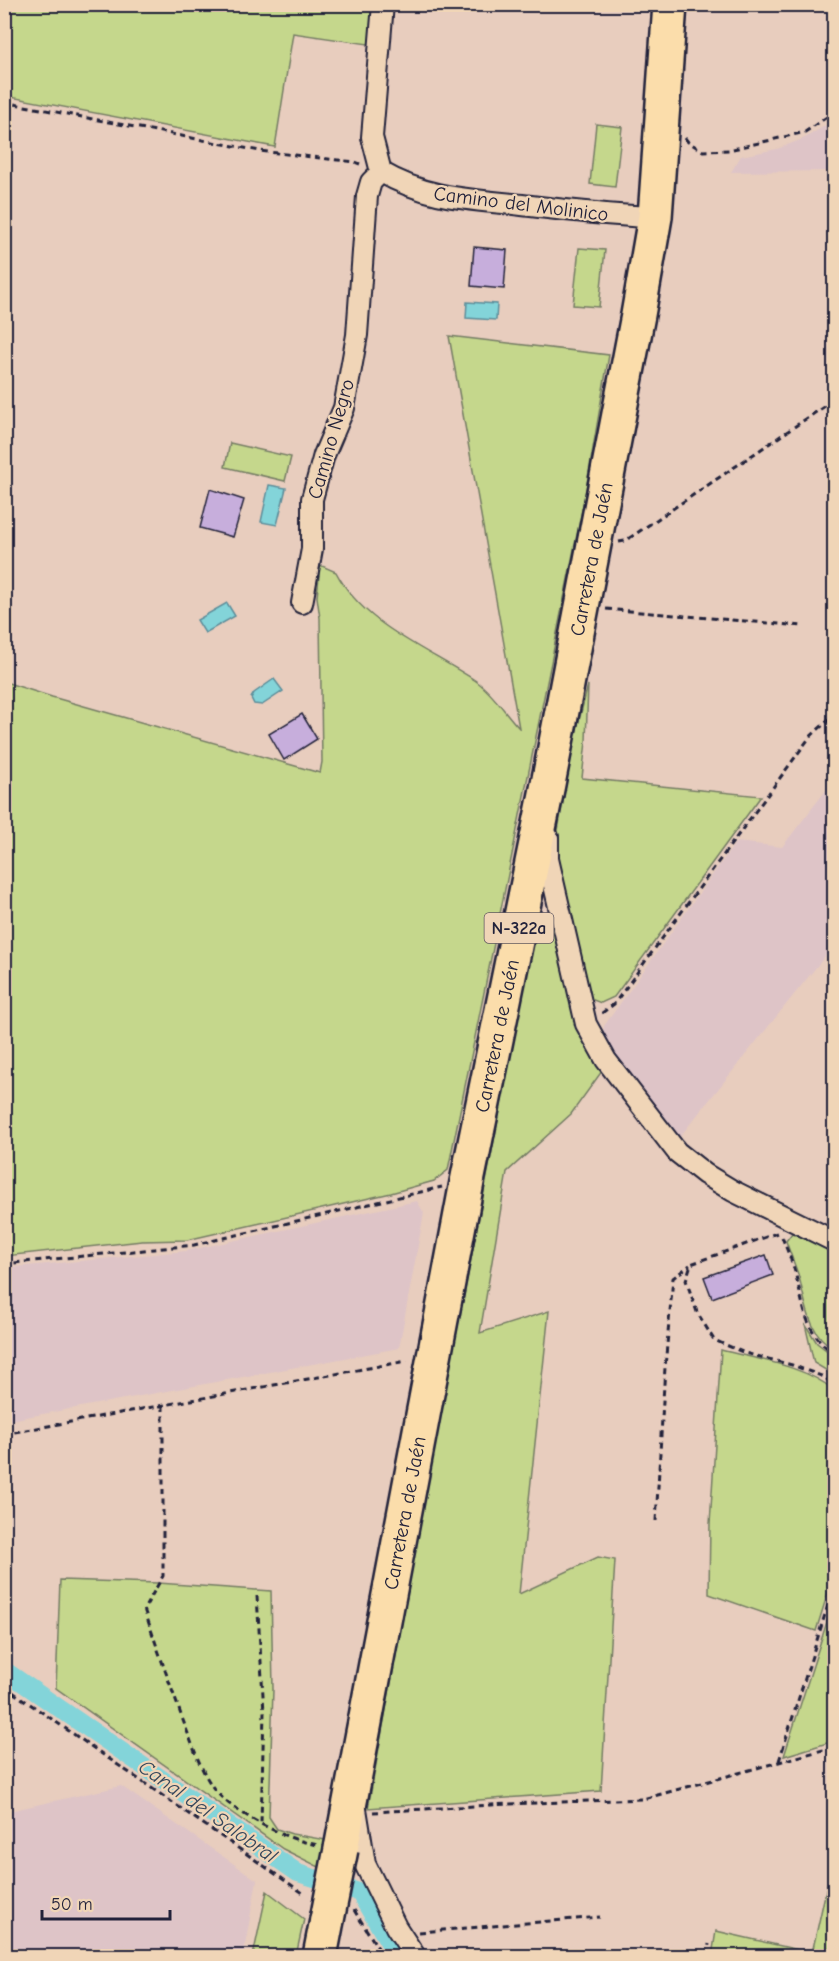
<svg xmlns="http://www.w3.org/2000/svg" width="839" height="1961" font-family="'Comic Neue',sans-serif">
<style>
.built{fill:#dec4c7}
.green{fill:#c5d78c;stroke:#747c64;stroke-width:1.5}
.water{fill:#83d4d9;stroke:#5c8d9a;stroke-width:1.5}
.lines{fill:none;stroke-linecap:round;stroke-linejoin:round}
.canal{stroke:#83d4d9;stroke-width:18}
.building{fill:#c7aedc;stroke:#22223b;stroke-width:1.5}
.minor-casing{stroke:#22223b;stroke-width:24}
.trunk-casing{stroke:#22223b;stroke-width:38}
.path{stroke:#22223b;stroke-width:3;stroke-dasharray:6 4.5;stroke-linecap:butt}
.minor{stroke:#f0d5b7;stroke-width:20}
.trunk{stroke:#fbddab;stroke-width:33}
.trunk-bridge-casing{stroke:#22223b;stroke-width:38;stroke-linecap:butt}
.trunk-bridge{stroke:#fbddab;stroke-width:33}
.labels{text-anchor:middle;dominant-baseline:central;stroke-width:4.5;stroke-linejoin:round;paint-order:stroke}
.shield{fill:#f0d5b7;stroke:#605860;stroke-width:1.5}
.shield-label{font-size:18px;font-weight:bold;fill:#22223b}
.street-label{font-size:20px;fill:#22223b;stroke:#f0d5b7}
.water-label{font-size:21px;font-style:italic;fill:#35465b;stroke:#f0d5b7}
</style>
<rect width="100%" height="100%" fill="#e8cdbe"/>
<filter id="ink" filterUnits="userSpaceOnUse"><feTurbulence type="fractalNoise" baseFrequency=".0167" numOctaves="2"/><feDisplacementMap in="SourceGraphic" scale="12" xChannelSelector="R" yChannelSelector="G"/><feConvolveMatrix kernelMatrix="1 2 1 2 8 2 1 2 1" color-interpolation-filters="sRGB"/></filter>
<g filter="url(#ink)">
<path class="built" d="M834 120V171L731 172 741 156 777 149 805 138Z
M834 780V945L678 1139 602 1038 604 1026 736 842 782 847Z
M417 1201 424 1213 399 1348 5 1421V1268L186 1251Z
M121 1786 257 1880 243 1956H5V1812Z"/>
<path class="green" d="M4 5H377L375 45 293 33 275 147 5 96Z
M596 124 622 127 615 187 590 184Z
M579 248 605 250 599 307 573 305Z
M449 336 609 355 585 495 448 1170 434 1181 391 1193 187 1240 142 1241 5 1256V682L52 697 320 773 322 762 320 618 317 597 320 565 336 572C364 626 428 649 476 681 493 693 505 713 519 728Z
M230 443 291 457 285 481 225 467Z
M588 685 586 741 582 778 761 796 614 997 601 1003 588 998 567 908 556 842 572 748Z
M545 923H555L605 1067 571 1114 507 1172 480 1333 549 1311 519 1594 598 1557 615 1560 601 1791 368 1808 430 1469 529 961 534 942Z
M796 1228 834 1246V1348C808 1335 806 1303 799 1277 795 1265 790 1253 786 1241Z
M805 1324 817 1343 834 1356V1375L814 1363Z
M721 1350C759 1360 803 1365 834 1390V1573L816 1631 709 1594 710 1524Z
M60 1580 158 1583 271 1591 273 1689 269 1817 277 1829 292 1834 326 1840 321 1868 283 1849 56 1688Z
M834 1600V1741L784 1756Z
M828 1881H834V1956H712L716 1931 812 1953Z
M267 1891 304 1919 296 1956H253Z"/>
<path class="water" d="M467 302 497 304 496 320 466 318Z
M269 485 286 488 277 525 261 522Z
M227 603 235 616 205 633 197 620Z
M274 679 283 691 262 705 254 704 251 698 254 693Z"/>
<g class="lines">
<path class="canal" d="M4 1670 298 1873 359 1892 397 1956"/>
</g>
<path class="building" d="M474 247 507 250 504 289 471 286Z
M210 489 244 500 233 537 200 528Z
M302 714 317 739 284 760 269 734Z
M766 1255 773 1275 712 1298 704 1277Z"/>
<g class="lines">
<defs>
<path id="minor" d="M383 4 372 137 381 172C427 199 470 199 522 205 566 210 610 216 655 217
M302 603 312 549V499L324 455 344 408 357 335 367 196 371 182 381 172
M548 837V859L586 1024 606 1060 677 1152 705 1174 733 1191 834 1241
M356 1809 365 1864 396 1927 415 1956"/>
<g id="trunk">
<path id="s1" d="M341 1849 467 1182 548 784 638 315 655 217 670 4"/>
<path d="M320 1956 327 1920"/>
</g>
</defs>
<use href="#minor" class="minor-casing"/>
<use href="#trunk" class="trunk-casing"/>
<path class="path" d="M4 102 260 151 355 162 360 164
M685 138 688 142 703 151 729 150 805 132 834 112
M619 542 625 541 834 400
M606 609 802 626
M602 1013 614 1004 810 737 834 715
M777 1233 691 1264 686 1280 697 1312 714 1340 745 1353 792 1365 824 1377 834 1385
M782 1237C787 1250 793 1263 796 1276 805 1311 804 1330 834 1354
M4 1264 194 1245 442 1187
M163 1405V1576L144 1609C158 1650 172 1691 187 1731 194 1749 201 1770 212 1786 228 1811 290 1842 319 1845
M4 1434 407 1361
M656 1521 665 1367 673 1278 690 1265
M257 1596 264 1712 261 1823
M4 1686 303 1893
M779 1761 834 1586
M373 1812 508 1804 643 1799 834 1747
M354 1910 383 1956
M419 1932 600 1917
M707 1956 709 1944"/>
<use href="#minor" class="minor"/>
<use href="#trunk" class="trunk"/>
<defs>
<path id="trunk-bridge" d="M327 1920 341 1849"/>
</defs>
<use href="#trunk-bridge" class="trunk-bridge-casing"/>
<use href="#trunk-bridge" class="trunk-bridge"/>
</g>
</g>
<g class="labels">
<rect class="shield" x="484.5" y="913" width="69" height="30" rx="4.5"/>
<g class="shield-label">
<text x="519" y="928">N-322a</text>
</g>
<g class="street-label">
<text transform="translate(521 204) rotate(7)">Camino del Molinico</text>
<text transform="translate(331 439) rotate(-74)">Camino Negro</text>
<text stroke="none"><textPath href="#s1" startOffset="1314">Carretera de Jaén</textPath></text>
<text stroke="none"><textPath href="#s1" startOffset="828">Carretera de Jaén</textPath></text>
<text stroke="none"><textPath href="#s1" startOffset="342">Carretera de Jaén</textPath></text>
</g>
<g class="water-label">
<text transform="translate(208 1811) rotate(35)">Canal del Salobral</text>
</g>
</g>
<rect width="839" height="1961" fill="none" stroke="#f0d5b7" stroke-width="24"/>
<rect x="12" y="12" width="815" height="1937" fill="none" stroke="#22223b" stroke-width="2" filter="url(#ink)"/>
<path d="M42 1910v9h128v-9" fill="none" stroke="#22223b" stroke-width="3"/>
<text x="51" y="1910" font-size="18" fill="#22223b" stroke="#f0d5b7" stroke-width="4.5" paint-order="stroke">50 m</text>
</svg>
